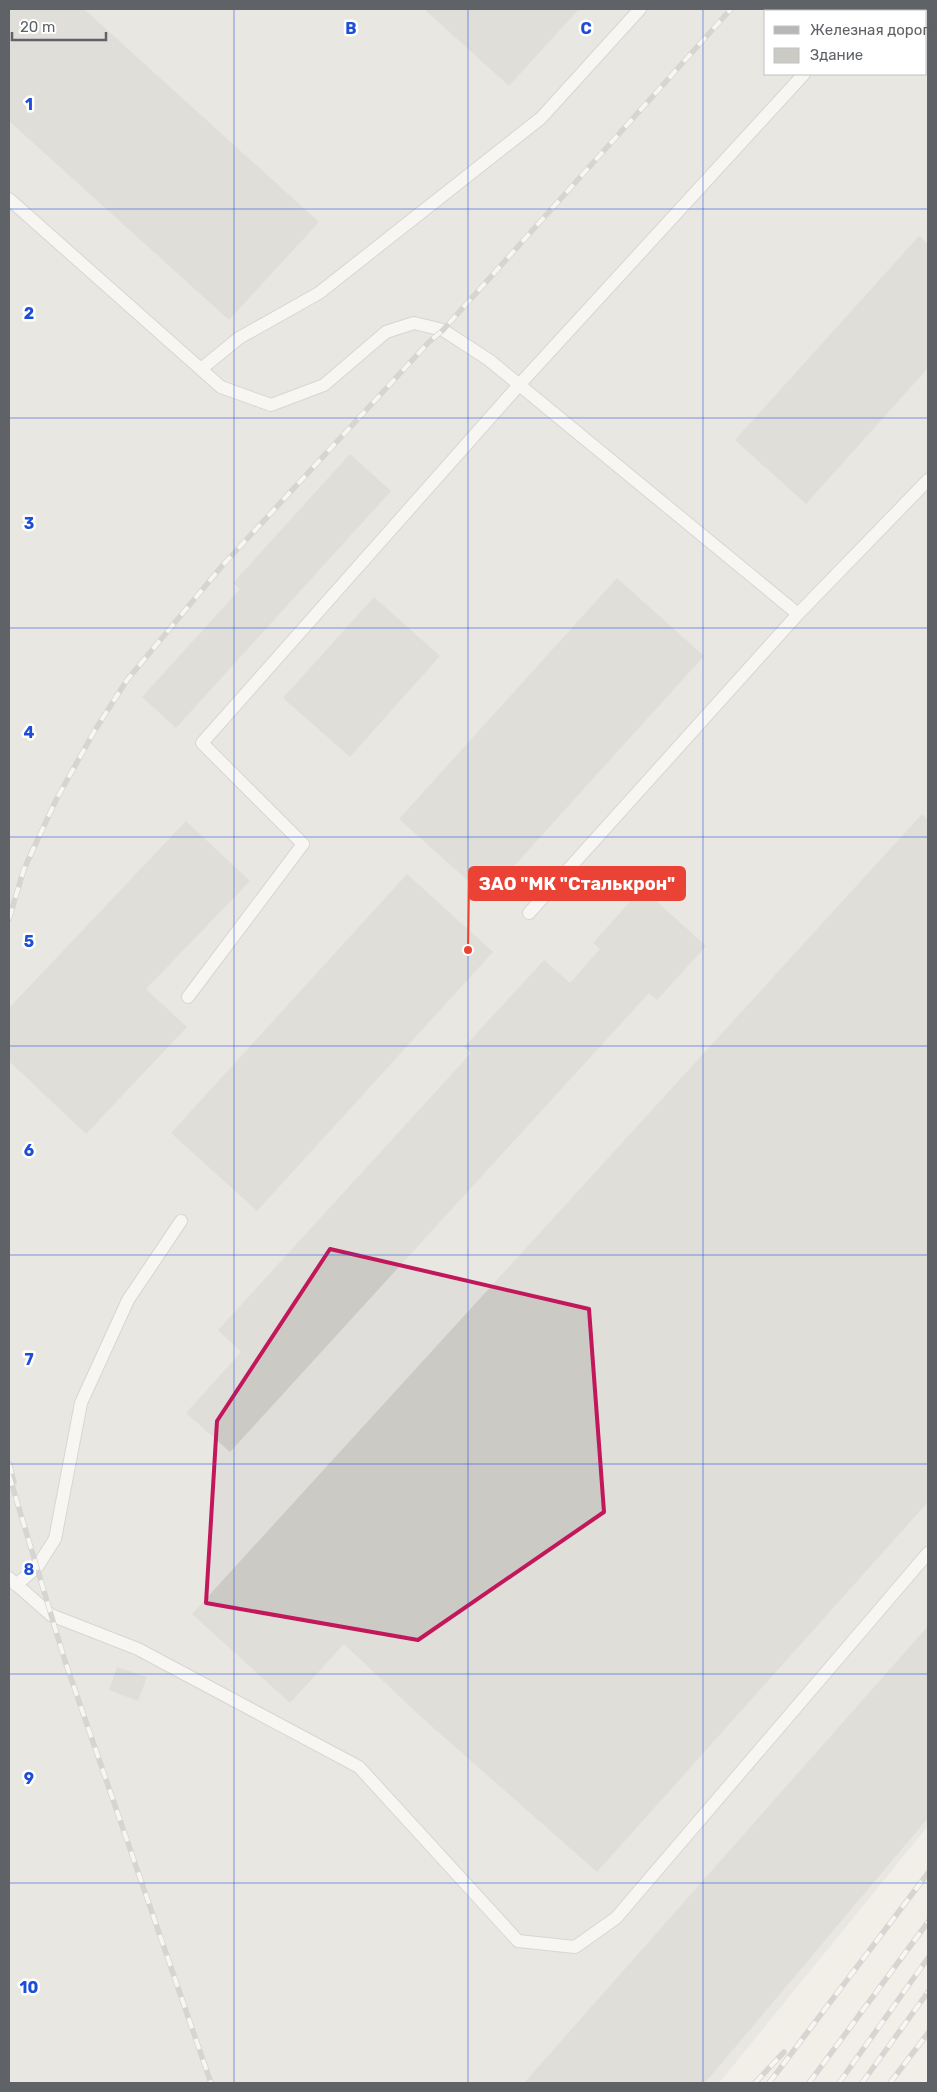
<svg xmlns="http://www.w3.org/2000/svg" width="937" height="2092" font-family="Rubik,sans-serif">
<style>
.industrial{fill:#e0deda;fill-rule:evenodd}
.building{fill:#cccac5}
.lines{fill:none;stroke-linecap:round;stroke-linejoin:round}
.lane-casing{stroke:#b5b8bc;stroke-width:14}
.lane{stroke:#fff;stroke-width:12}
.rail-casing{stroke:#b6b7b8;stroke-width:5.5}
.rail{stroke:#fff;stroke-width:4;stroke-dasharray:11;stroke-linecap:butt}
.marked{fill:none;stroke:#c2185b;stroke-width:4;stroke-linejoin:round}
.grid{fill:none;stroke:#1d4ed8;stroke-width:1;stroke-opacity:0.55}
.grid-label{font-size:16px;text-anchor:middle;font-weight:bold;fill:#1d4ed8;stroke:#fff;stroke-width:5;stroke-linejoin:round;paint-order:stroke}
.leader{fill:none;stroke:#ea4335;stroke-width:2}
.callout-dot{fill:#ea4335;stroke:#fff;stroke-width:2}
.callout{fill:#ea4335;stroke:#ea4335;stroke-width:2}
.callout-label{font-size:18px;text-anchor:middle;font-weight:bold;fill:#fff}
</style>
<rect width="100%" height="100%" fill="#f1efe8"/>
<path class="industrial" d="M9 9H928V1826L719 2083H9ZM766 11H926V74H766Z"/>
<path class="building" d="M9 9H84L319 222 229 320 9 121Z
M424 9H579L509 86Z
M919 236 928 244V368L806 504 735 440Z
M350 454 391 491 176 728 142 697 240 589 233 583Z
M617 578 704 656 486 897 399 819Z
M374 597 440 656 350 757 283 698Z
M922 814 928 820V1502L597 1872 419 1715 344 1644 290 1703 192 1614Z
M186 821 250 881 146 989 187 1027 86 1134 9 1061V1008Z
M407 874 493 952 257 1211 171 1133Z
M642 888 706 946 657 1000 649 993 230 1452 186 1413 241 1352 218 1330 471 1053 464 1047 544 960 570 983 600 949 593 943Z
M928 1626V1818L705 2083H524Z
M117 1667 147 1677 138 1701 109 1690Z"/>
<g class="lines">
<defs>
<path id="lane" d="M861 11 863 9
M9 199 221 387 271 405 324 385 386 332 414 323 443 330 489 360 798 614 529 913
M201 369 239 338 319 293 541 118 640 9
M798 614 928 480
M188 997 303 844 202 743 519 385 804 74
M9 1578 51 1615 138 1649 359 1767 518 1941 575 1947 616 1918 928 1553
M16 1585 37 1567 55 1539 81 1403 128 1300 181 1221"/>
</defs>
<use href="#lane" class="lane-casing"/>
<use href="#lane" class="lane"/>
<defs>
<path id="rail" d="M9 919 24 869 56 800 95 730 127 680 222 566 429 342 443 330 731 9
M9 1463 14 1482
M9 1475 65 1661 211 2083
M755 2083 784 2052
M769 2083 928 1873
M809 2083 928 1922
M839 2083 928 1958
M862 2083 928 1992
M890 2083 928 2033"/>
</defs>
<use href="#rail" class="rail-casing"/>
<use href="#rail" class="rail"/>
</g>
<path d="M0 0H937V2092H0ZM330 1249 589 1309 604 1512 418 1640 206 1603 217 1421Z" fill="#f1efe8" fill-opacity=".55" fill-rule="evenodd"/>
<path class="marked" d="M330 1249 589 1309 604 1512 418 1640 206 1603 217 1421Z"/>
<path class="grid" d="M234 9V2083M468 9V2083M703 9V2083M9 209H928M9 418H928M9 628H928M9 837H928M9 1046H928M9 1255H928M9 1464H928M9 1674H928M9 1883H928"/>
<g class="grid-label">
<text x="351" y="34">B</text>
<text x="586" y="34">C</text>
<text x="29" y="110">1</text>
<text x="29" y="319">2</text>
<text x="29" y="529">3</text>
<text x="29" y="738">4</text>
<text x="29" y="947">5</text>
<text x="29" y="1156">6</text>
<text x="29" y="1365">7</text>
<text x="29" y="1575">8</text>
<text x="29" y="1784">9</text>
<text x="29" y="1993">10</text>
</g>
<path class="leader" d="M468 950L469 884"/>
<circle class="callout-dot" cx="468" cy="950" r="5"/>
<rect class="callout" x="469" y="867" width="216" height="33" rx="5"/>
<g class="callout-label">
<text x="577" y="890">ЗАО "МК "Сталькрон"</text>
</g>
<rect width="937" height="2092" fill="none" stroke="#5f6368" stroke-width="20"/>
<rect x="764" y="10" width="162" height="65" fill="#ffffff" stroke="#bfc1c3"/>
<rect x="774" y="26" width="25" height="8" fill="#b6b7b8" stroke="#bfc1c3"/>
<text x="810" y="35" font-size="15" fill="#5f6368">Железная дорога</text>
<rect x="774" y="48" width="25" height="15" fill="#cccac5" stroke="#bfc1c3"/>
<text x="810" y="60" font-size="15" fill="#5f6368">Здание</text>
<path d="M12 32v8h94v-8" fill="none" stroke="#5f6368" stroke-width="2.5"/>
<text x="20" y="32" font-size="15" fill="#5f6368" stroke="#ffffff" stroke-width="4" paint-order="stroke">20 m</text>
</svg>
